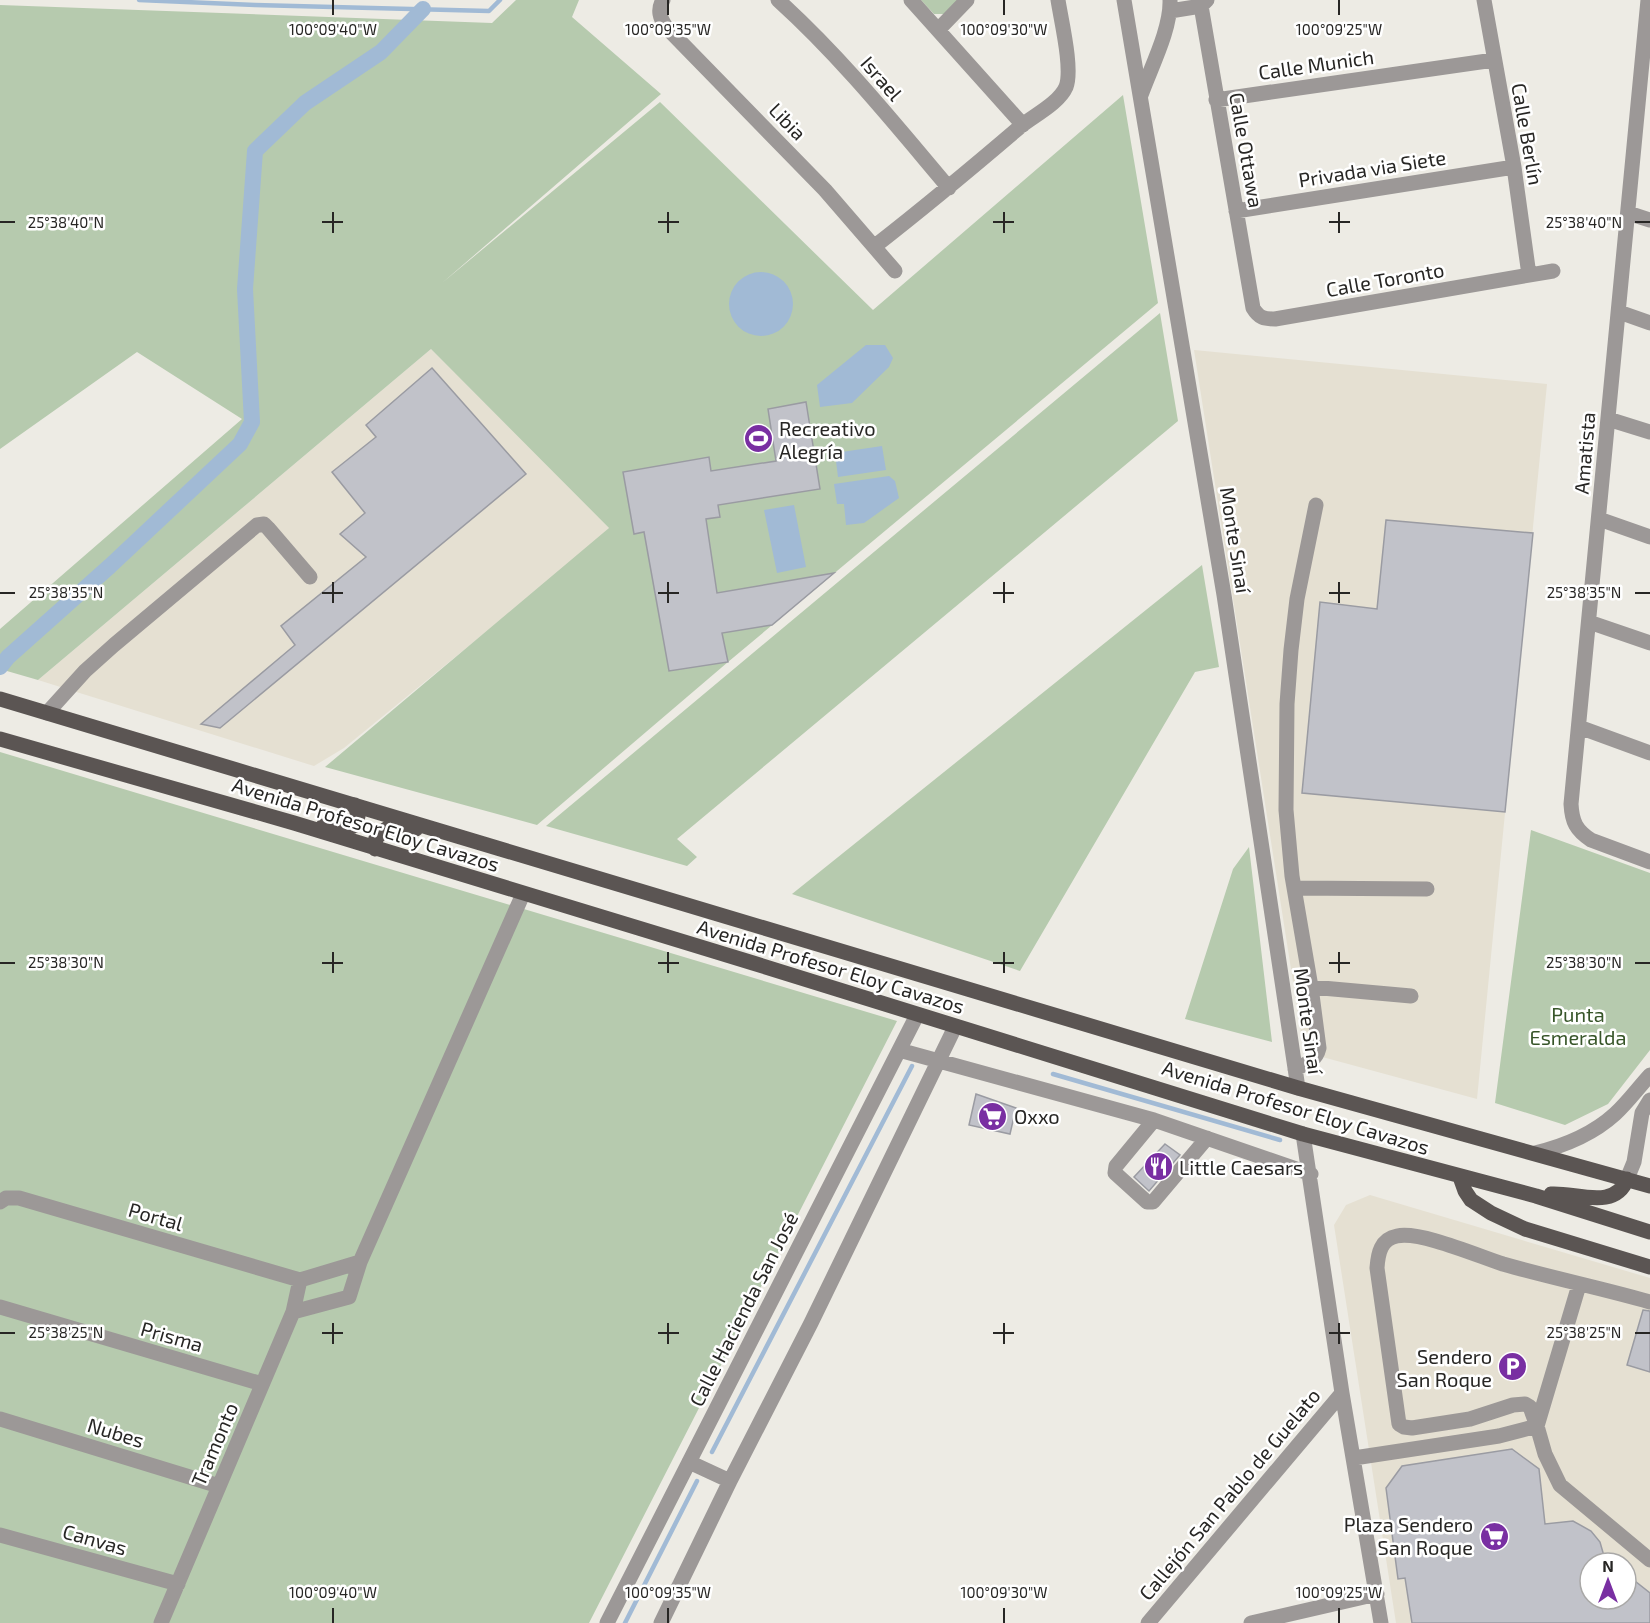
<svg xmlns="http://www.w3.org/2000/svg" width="1650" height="1623" font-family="'Exo 2',sans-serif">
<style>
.built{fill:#e5e0d2;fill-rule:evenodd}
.green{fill:#b6caae}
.water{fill:#a1bad5}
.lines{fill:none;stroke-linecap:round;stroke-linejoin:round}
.stream{stroke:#a1bad5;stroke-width:4.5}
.canal{stroke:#a1bad5;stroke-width:16}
.building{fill:#c1c2c9;stroke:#9a9ba2;stroke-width:1.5}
.minor{stroke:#9c9897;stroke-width:15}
.major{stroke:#5b5553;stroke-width:15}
.ticks{fill:none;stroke:#272624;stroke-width:2}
.labels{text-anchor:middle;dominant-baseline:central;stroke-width:5;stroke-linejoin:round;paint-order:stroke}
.street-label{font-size:20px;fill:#272624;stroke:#fff}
.poi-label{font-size:20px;fill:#272624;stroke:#fff;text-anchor:start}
.park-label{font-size:20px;fill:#375529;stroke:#fff}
.ticks-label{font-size:15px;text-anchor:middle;fill:#272624;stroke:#fff;stroke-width:5;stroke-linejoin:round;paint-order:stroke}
</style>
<rect width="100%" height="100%" fill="#edebe4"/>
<path class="built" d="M431 349 609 528 591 546 344 748 314 766 38 680Z
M1194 350 1547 384 1477 1099 1304 1052Z
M1370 1195 1650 1278V1623H1396L1334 1225 1346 1205ZM1590 1563H1626V1599H1590Z"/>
<path class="green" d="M516 0H579L572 17 661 94 442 283 660 102 873 310 1123 95 1158 303 728 662 537 825 325 767 609 528 431 349 38 680 0 669V629L242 419 137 352 0 449V5L492 23Z
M921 0H960L945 14H934Z
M1160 313 1178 421 677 839 697 857 687 866 546 826Z
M1202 565 1219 667 1195 672 1020 971 792 894Z
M0 752 897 1021 589 1623H0Z
M1531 830 1650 873V1050L1608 1104 1565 1125 1495 1103Z
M1249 847 1272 1042 1185 1019 1233 869Z"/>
<path class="water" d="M729 304a32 32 0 1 1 64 0a32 32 0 1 1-64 0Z
M866 345H885L893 358 889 367 852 403 820 407 817 385Z
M882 446 886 470 838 477 835 453Z
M889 476 895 481 899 498 864 523 846 525 844 504H837L834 484Z
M794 505 806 567 777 573 764 510Z"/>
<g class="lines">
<path class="stream" d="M139 0 255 5 489 11 500 0
M1053 1074 1280 1140
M712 1452 912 1066
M625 1623 697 1481"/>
<path class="canal" d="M0 667 8 657 110 566 240 444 252 422 245 289 255 151 305 103 381 52 423 9"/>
</g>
<path class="building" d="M432 368 526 474 220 728 201 724 295 645 281 626 366 557 340 534 365 513 332 472 376 437 366 425Z
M806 402 820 489 718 505 720 517 706 519 717 593 834 573 772 625 722 633 728 662 669 671 644 532 634 534 623 472 709 457 711 471 776 461 768 409Z
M1386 520 1533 533 1505 812 1302 793 1320 602 1377 609Z
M976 1094 1016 1108 1010 1134 969 1125Z
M1165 1144 1180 1155 1149 1191 1134 1177Z
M1643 1310 1650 1311V1372L1627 1365Z
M1512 1449 1539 1469 1545 1524 1573 1521 1591 1531 1600 1542 1606 1563H1590V1599H1626V1574L1650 1593V1623H1412L1405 1578 1398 1579 1386 1488 1402 1466Z"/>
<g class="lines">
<path class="minor" d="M663 0C657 10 660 18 666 27L825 190 895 271
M778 0C841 57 894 123 949 188
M911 0 1023 125
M1124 0 1224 595 1298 1088
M1200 0 1253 308C1259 318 1264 319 1275 319L1553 271
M1484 0 1514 167 1529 275
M1648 0 1571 804C1572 822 1576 830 1591 840L1650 862
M1170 11 1201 6 1207 0
M939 29 967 0
M1141 95C1151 67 1171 29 1170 0
M1216 100 1494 60
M1236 211 1514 167
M1628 213 1650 220
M875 246C925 207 973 167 1021 126 1035 115 1059 103 1066 87 1073 69 1061 20 1058 0
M1619 312 1650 323
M1608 419 1650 432
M1599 519 1650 537
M1589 622 1650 643
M47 713 85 671 114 645 257 525 264 524 268 528 310 577
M1579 727 1650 753
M1294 888 1427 889
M1311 987 1411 996
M899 1050 1154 1120 1311 1174
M1295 1069C1306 1064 1316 1061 1319 1048L1311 987 1292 876 1286 810 1287 704 1291 650 1297 599 1316 505
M1154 1120 1116 1166 1115 1173 1147 1202H1153L1207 1138
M1303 1134 1342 1393 1381 1623
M1535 1153C1564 1146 1592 1135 1615 1114 1628 1102 1638 1088 1650 1075
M1627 1179 1634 1162 1642 1113 1650 1100
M0 1202 6 1198H19L300 1280
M300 1280 360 1262
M0 1307 262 1384
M293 1312 349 1297 360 1262 523 894
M0 1419 219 1486
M1537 1426 1530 1407 1525 1404 1513 1405 1470 1419 1412 1428 1404 1427 1399 1424 1377 1268C1378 1253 1381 1239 1397 1236 1421 1231 1478 1256 1503 1264 1552 1278 1601 1288 1650 1302
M1537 1426 1579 1285
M1354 1458 1499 1436 1537 1426 1545 1454 1560 1485 1650 1560
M689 1462 730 1481
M0 1535 178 1584
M161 1623 293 1312 300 1280
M607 1623 917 1015
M661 1623 730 1481 811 1323 955 1027
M1148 1623 1342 1393
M1251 1623 1377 1594"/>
<path class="major" d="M0 699 1298 1088 1650 1186
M0 739 294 823 753 963 1303 1134 1536 1196 1650 1232
M323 826 346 828 354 826 358 816 355 805
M375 849 376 838 386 829H416
M1460 1177 1465 1191 1471 1200 1491 1213 1525 1229 1650 1267
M1551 1194C1575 1192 1615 1211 1627 1179"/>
</g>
<path class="ticks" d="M333 0V15M668 0V15M1004 0V15M1339 0V15M333 212V233M668 212V233M1004 212V233M1339 212V233M0 222H15M322 222H343M658 222H679M993 222H1014M1329 222H1350M1635 222H1650M333 582V603M668 582V603M1004 582V603M1339 582V603M0 593H15M322 593H343M658 593H679M993 593H1014M1329 593H1350M1635 593H1650M333 952V973M668 952V973M1004 952V973M1339 952V973M0 963H15M322 963H343M658 963H679M993 963H1014M1329 963H1350M1635 963H1650M333 1323V1344M668 1323V1344M1004 1323V1344M1339 1323V1344M0 1333H15M322 1333H343M658 1333H679M993 1333H1014M1329 1333H1350M1635 1333H1650M333 1608V1623M668 1608V1623M1004 1608V1623M1339 1608V1623"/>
<defs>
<symbol id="stadium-disc" viewBox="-11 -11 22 22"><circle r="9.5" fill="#792fa2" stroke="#fff"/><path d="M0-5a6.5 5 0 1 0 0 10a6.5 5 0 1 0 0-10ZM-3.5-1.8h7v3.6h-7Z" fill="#fff"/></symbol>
<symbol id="supermarket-disc" viewBox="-11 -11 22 22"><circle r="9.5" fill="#792fa2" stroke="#fff"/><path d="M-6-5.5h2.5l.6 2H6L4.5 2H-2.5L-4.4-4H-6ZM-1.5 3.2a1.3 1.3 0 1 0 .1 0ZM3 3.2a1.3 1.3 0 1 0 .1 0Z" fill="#fff"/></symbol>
<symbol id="restaurant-disc" viewBox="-11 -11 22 22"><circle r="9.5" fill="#792fa2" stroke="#fff"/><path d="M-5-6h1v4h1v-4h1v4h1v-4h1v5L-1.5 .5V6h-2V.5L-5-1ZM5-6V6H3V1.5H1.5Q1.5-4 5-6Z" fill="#fff"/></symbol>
<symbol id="parking-disc" viewBox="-11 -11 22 22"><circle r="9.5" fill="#792fa2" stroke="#fff"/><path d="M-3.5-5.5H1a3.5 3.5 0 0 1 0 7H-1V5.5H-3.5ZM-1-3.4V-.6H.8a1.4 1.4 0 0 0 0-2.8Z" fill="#fff"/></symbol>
</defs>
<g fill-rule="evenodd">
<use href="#stadium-disc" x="742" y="422" width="33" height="33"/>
<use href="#supermarket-disc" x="976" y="1100" width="33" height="33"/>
<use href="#restaurant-disc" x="1142" y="1150" width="33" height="33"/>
<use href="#parking-disc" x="1496" y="1350" width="33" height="33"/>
<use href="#supermarket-disc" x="1478" y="1520" width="33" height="33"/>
</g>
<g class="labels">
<g class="street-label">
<text transform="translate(1316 64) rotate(-8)">Calle Munich</text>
<text transform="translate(882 78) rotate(49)">Israel</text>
<text transform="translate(788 121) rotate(46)">Libia</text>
<text transform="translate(1528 134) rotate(80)">Calle Berlín</text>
<text transform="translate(1247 150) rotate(80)">Calle Ottawa</text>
<text transform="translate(1372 168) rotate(-9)">Privada via Siete</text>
<text transform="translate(1385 279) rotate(-10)">Calle Toronto</text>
<text transform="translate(1584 453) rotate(-85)">Amatista</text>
<text transform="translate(1236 540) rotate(81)">Monte Sinaí</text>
<text transform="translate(366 824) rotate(17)">Avenida Profesor Eloy Cavazos</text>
<text transform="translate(831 966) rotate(17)">Avenida Profesor Eloy Cavazos</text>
<text transform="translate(1309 1021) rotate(82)">Monte Sinaí</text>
<text transform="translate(1296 1107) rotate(17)">Avenida Profesor Eloy Cavazos</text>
<text transform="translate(156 1216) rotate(16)">Portal</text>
<text transform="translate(743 1309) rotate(-63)">Calle Hacienda San José</text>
<text transform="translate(172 1336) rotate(16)">Prisma</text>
<text transform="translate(116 1432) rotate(17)">Nubes</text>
<text transform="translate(214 1444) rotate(-67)">Tramonto</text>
<text transform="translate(1229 1494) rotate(-50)">Callejón San Pablo de Guelato</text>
<text transform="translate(95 1539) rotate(16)">Canvas</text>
</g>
<g class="poi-label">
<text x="779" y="428">Recreativo<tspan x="779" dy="23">Alegría</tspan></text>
<text x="1014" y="1116">Oxxo</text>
<text x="1179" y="1167">Little Caesars</text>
<text x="1492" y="1356" text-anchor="end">Sendero<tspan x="1492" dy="23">San Roque</tspan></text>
<text x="1473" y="1524" text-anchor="end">Plaza Sendero<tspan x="1473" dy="23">San Roque</tspan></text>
</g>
<g class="park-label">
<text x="1578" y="1014">Punta<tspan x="1578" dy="23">Esmeralda</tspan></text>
</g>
</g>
<g class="ticks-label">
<text x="333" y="35">100°09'40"W</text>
<text x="668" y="35">100°09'35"W</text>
<text x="1004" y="35">100°09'30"W</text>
<text x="1339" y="35">100°09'25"W</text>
<text x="66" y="228">25°38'40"N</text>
<text x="1584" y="228">25°38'40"N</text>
<text x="66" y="598">25°38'35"N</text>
<text x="1584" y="598">25°38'35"N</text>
<text x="66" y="968">25°38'30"N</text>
<text x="1584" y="968">25°38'30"N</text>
<text x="66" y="1338">25°38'25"N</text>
<text x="1584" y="1338">25°38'25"N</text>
<text x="333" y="1598">100°09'40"W</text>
<text x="668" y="1598">100°09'35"W</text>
<text x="1004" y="1598">100°09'30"W</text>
<text x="1339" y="1598">100°09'25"W</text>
</g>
<g transform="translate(1608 1581)"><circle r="28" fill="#ffffff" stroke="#a9a8a7" stroke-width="1.5"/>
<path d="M0-4.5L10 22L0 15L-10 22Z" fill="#792fa2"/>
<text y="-9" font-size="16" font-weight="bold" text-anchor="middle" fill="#272624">N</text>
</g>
</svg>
